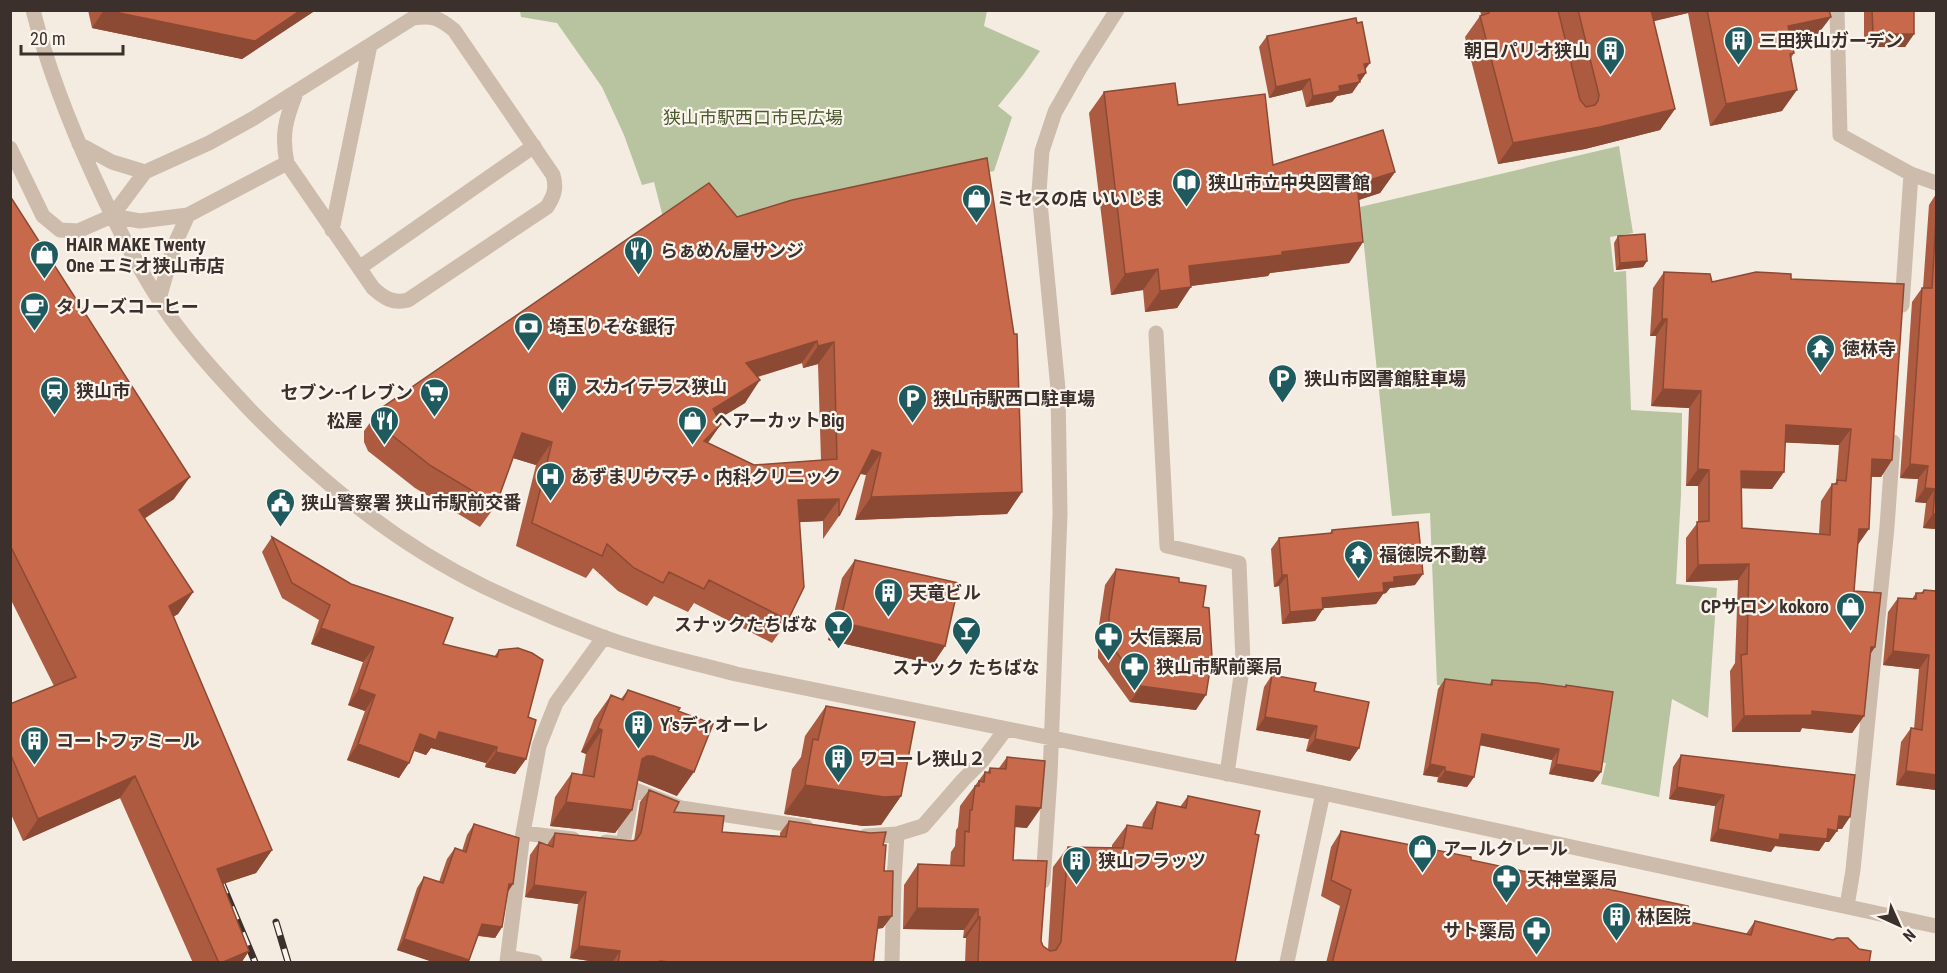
<svg xmlns="http://www.w3.org/2000/svg" width="1947" height="973" font-family="'Roboto Condensed','Noto Sans JP',sans-serif">
<style>
.green{fill:#b8c4a0}
.lines{fill:none;stroke-linecap:round;stroke-linejoin:round}
.minor{stroke:#cdbbac;stroke-width:15}
.rail-casing{stroke:#3b302b;stroke-width:7}
.rail{stroke:#fbf5ee;stroke-width:4.5;stroke-dasharray:14;stroke-linecap:butt}
.wall{fill:#ac5a40;fill-rule:evenodd}
.shaded-wall{fill:#8c4a34}
.building{fill:#c8694b;stroke:#8c4a34;stroke-width:1.5;fill-rule:evenodd}
.labels{text-anchor:middle;dominant-baseline:central;stroke-width:4.5;stroke-linejoin:round;paint-order:stroke}
.poi-label{font-size:18px;font-weight:bold;fill:#3b302b;stroke:#fbf5ee;text-anchor:start}
.park-label{font-size:18px;fill:#4a5a2e;stroke:#fbf5ee}
</style>
<rect width="100%" height="100%" fill="#f4ebe1"/>
<path class="green" d="M520 11H987L984 26 1040 51 1023 75 998 106 1012 117 994 171 717 234 665 225 654 182 642 185 624 135 602 87 557 23 521 17Z
M1619 146 1633 233 1610 237 1614 272 1626 271 1631 410 1682 413 1681 495 1676 584 1717 588 1708 718 1672 699 1659 797 1601 784 1606 763 1598 762 1549 693 1437 685 1430 513 1392 516 1360 207Z"/>
<g class="lines">
<path class="minor" d="M33 10C48 69 70 125 95 179 117 227 141 275 171 318 195 351 224 382 252 412 321 482 395 543 485 587 523 605 563 622 603 637 646 653 692 662 736 674L1323 793 1936 926
M1837 10 1840 135 1911 174 1902 305
M79 144 112 162 145 172
M10 148 43 216 60 230 78 231 112 216 145 172 209 143 254 118 413 18C433 15 439 18 454 30L553 175C557 188 554 196 547 207L408 300C393 304 384 298 373 288L287 163C281 134 286 119 296 93
M1911 174 1936 183
M112 216 140 221 188 215 287 163
M332 230 370 45
M359 268 534 146
M159 299 174 246 188 215
M1156 333 1167 546 1239 563 1243 662 1227 774
M523 833 573 839
M866 836 897 834 923 826 963 780 982 761 1006 729
M606 842 623 844 633 789 681 808 806 827
M1043 881 1050 776 1060 514 1058 389 1039 192 1042 151 1055 112 1080 68 1117 10
M1847 906 1853 870 1887 527 1893 442
M508 957 535 962
M507 962 523 833 539 746 556 703 604 637
M892 962 894 880 897 834
M1287 962 1323 793"/>
<defs>
<path id="rail" d="M221 881 255 962
M276 922 288 962"/>
</defs>
<use href="#rail" class="rail-casing"/>
<use href="#rail" class="rail"/>
</g>
<path class="wall" d="M88 10H316L242 59 92 28Z
M1480 10H1829L1815 38 1792 43 1794 53 1791 58 1782 111 1710 126 1688 13 1653 21 1675 109 1660 130 1585 149 1498 164 1465 37 1480 16 1481 15Z
M1864 10H1914V34L1905 47H1871V44H1864Z
M1267 36 1365 70 1366 73 1352 93 1337 96 1332 102 1306 107 1302 90 1269 98 1259 47Z
M1104 92 1273 165 1395 172 1380 193 1359 200 1363 242 1349 263 1270 273 1268 276 1191 286 1177 308 1145 312 1143 290 1111 295 1089 113Z
M1936 194V529L1923 528 1926 503 1915 502 1918 479 1900 478 1912 302 1922 288H1923L1929 205Z
M10 196 174 499 144 519 193 592 178 614 173 617 272 850 256 873 223 884 249 951 241 963H193L120 798 23 841 10 812V704L54 686 10 598Z
M737 217 1022 492 1007 514 855 520 866 475 860 474 839 516 823 539V521L800 522 788 620 772 643 694 603 688 612 654 596 647 606 618 591 593 568 586 578 516 546 536 465 513 458 496 505 480 527 415 488 368 451 364 442V431L380 409ZM802 363 803 368 818 364 821 460 754 465 708 443 721 424 718 419 745 403 758 377Z
M1618 236 1647 261 1643 267 1616 270 1614 243Z
M1664 272 1712 282 1791 279 1892 460 1881 477H1871L1857 546 1854 591 1870 655 1864 716 1852 733 1802 728 1800 732H1732L1730 671 1735 663 1738 580 1686 582V538L1698 522V486H1686L1689 408 1651 406 1656 336H1650L1653 288ZM1785 442 1839 445 1836 482 1834 484H1832L1821 501 1819 534 1742 528 1741 488 1772 489Z
M1332 530 1415 585 1390 588 1386 593 1383 594 1376 604 1323 608 1315 621 1282 624 1279 586 1274 587 1271 549 1279 538 1330 533Z
M272 537 443 644 494 657 499 650 528 717 526 759 515 774 485 767 486 763 431 748 426 755 414 751 399 778 347 760 365 711 348 705 363 662 311 644 319 620 282 598 262 552Z
M855 560 945 646 933 664 828 640 842 578Z
M1116 569 1179 582 1203 607 1196 710 1130 702 1098 658V632L1105 585Z
M1924 590 1936 591V790L1896 785 1901 742 1911 728 1914 729 1919 669 1883 665 1888 612 1898 598 1912 599 1916 593H1921Z
M1272 675 1314 691 1359 748 1350 761 1306 751 1309 739 1256 730 1264 687Z
M1445 679 1489 685 1492 680 1565 687 1566 685 1601 772 1593 782 1549 774 1552 760 1480 745 1474 777 1467 787 1437 782 1438 777 1423 775 1438 689Z
M628 690 678 711 677 796 638 780 632 810 615 833 550 826 555 797 572 773 582 775 586 754 581 752 594 719 611 695 621 699Z
M826 706 901 796 881 825 863 826 784 814 792 769 801 757 805 736Z
M1681 755 1842 829H1838L1829 842H1825L1819 851 1775 846 1771 852 1710 841 1715 806 1669 799 1673 767Z
M1007 757 1027 828 1015 827 1013 860 1043 946 1048 950 1053 867 1068 847 1112 848V845L1127 825 1142 827 1143 823 1157 802 1180 807 1188 796 1255 834 1235 963H965L966 938H963L964 930 903 929 904 885 918 864 950 865 951 852 955 846 956 830 958 827 960 806 985 772 987 773 990 768H999Z
M649 790 674 812 722 832 780 836V833L789 821 883 845V928L877 929 874 963H603L570 958 578 904 525 897 530 855 539 842 547 845 555 833 631 841H634L640 802Z
M474 824 513 884 508 892 502 927 495 938 478 936 468 963H436L397 950 417 888 424 877 439 882 447 859 455 848 462 851 467 835Z
M1341 831 1471 860 1685 921 1746 934 1755 921 1869 963H1326L1340 906 1321 896 1331 847Z"/>
<path class="shaded-wall" d="M104 10H316L242 59 92 28Z
M1645 10H1690L1688 13 1634 26Z
M1831 17 1815 38 1773 47 1788 26Z
M1873 32H1880L1871 44H1864Z
M1880 34H1914L1905 47H1871Z
M1370 63 1362 74 1364 64Z
M1366 73 1352 93 1337 96 1332 102 1306 107 1313 96 1339 86 1358 75Z
M1310 79 1302 90 1269 98 1276 87Z
M1797 90 1782 111 1710 126 1726 104Z
M1675 109 1660 130 1585 149 1498 164 1513 143Z
M1395 172 1380 193 1343 205 1357 184Z
M1363 242 1349 263 1270 273 1268 276 1175 288 1189 266 1282 252Z
M1647 261 1643 267 1616 270 1620 263Z
M1158 269 1143 290 1111 295 1125 274Z
M1191 287 1177 308 1145 312 1160 291Z
M1662 319H1667L1656 336H1650Z
M817 341 802 363 730 385 746 363Z
M834 342 818 364 803 368 818 346Z
M760 380 745 403 697 432 713 409Z
M1663 389 1701 391 1689 408 1651 406Z
M721 424 705 446 704 441Z
M1786 425 1851 429 1839 445 1775 442Z
M522 433 552 442 536 465 506 456Z
M872 450 881 453 866 475 856 472Z
M1872 459 1892 460 1881 477 1861 476Z
M1910 464 1928 466 1918 479 1900 478Z
M1698 469 1709 470 1698 486H1686Z
M1741 471 1784 472 1772 489 1729 488Z
M190 477 174 499 123 532 139 510Z
M1925 488 1935 489 1926 503 1915 502Z
M1022 492 1007 514 855 520 871 497Z
M839 499 823 521 782 523 798 500Z
M1933 514H1936V529L1923 528Z
M1859 529H1869L1857 546Z
M1749 564 1738 580 1686 582 1698 565Z
M1423 574 1415 585 1390 588 1386 593 1383 594 1376 604 1314 609 1322 598 1383 583 1394 577Z
M1282 575H1287L1279 586 1274 587Z
M193 592 178 614 153 628 169 606Z
M1323 609 1315 621 1282 624 1290 612Z
M840 622 945 646 933 664 828 640Z
M321 628 374 647 363 662 311 644Z
M1871 647H1875L1864 664Z
M1893 651 1929 655 1919 669 1883 665Z
M1141 686 1206 695 1196 710 1130 702Z
M359 689 375 695 365 711 348 705Z
M1812 711 1864 716 1852 733 1802 728 1800 732H1732L1744 716Z
M1265 717 1317 726 1309 739 1256 730Z
M598 728 602 730 586 754 581 752Z
M439 732 497 747 486 763 431 748 426 755 409 749 420 734Z
M1482 734 1559 749 1552 760 1474 744Z
M1315 739 1359 748 1350 761 1306 751Z
M358 744 409 763 399 778 347 760Z
M496 752 526 759 515 774 485 767Z
M647 756H653L694 772 677 796 637 780 642 759Z
M1430 764 1445 767 1438 777 1423 775Z
M1556 764 1601 772 1593 782 1549 774Z
M1445 771 1474 777 1467 787 1437 782Z
M1906 771 1936 775V790L1896 785Z
M135 776 120 798 23 841 38 819Z
M805 785 901 796 881 825 863 826 784 814Z
M1677 787 1724 795 1715 806 1669 799Z
M566 802 632 810 615 833 550 826Z
M1016 806 1041 808 1027 828 1002 826Z
M1839 816 1850 817 1842 829 1831 828Z
M1718 829 1780 834 1828 829 1837 831 1829 842H1825L1819 851 1775 846 1771 852 1710 841Z
M272 850 256 873 201 891 217 869Z
M509 884H513L505 895Z
M534 885 586 892 578 904 525 897Z
M917 908 978 909 964 930 903 929Z
M892 916 883 928 870 929 879 917Z
M978 917H980L966 938H963Z
M482 924 502 927 495 938 474 935Z
M404 939 469 960 468 963H436L397 950Z
M579 946 620 951 612 963H603L570 958Z
M249 951 241 963H221Z"/>
<path class="building" d="M105 10H301L255 41Z
M1488 10H1558L1580 100 1586 107 1595 105 1598 101 1599 95 1578 10H1651L1675 109 1600 127 1513 143 1480 16 1489 13Z
M1707 10H1829L1831 17 1788 26 1794 53 1790 54 1797 90 1726 104Z
M1872 10H1914V34H1880V32H1873Z
M1356 18 1357 23 1362 22 1370 63 1364 64 1366 73 1358 75 1360 82 1339 86 1340 91 1313 96 1310 79 1276 87 1267 36Z
M1175 83 1178 105 1265 94 1273 165 1383 130 1395 172 1357 184 1363 242 1282 252V255L1189 266 1191 287 1160 291 1158 269 1125 274 1104 92Z
M987 158 1014 334H1017L1022 492 871 497 881 453 872 450 839 516V499L798 500 804 587 788 620 709 580 704 589 669 572 663 583 634 568 607 544 602 556 532 523 552 442 522 433 496 505 431 466 384 429 380 420V409L709 183 737 217 792 200ZM817 341 818 346 834 342 837 459 754 465 704 441 721 424 713 409 760 380 746 363Z
M10 196 190 477 139 510 193 592 169 606 272 850 217 869 249 951 221 963H219L135 776 38 819 10 753V704L76 677 10 545Z
M1936 218V514H1933L1935 489 1925 488 1928 466 1910 464 1922 288H1932Z
M1645 234 1647 261 1620 263 1618 236Z
M1664 272 1710 274 1712 282 1756 272 1791 274V279L1904 284 1892 460 1872 459 1869 529H1859L1854 591 1881 593 1875 647H1871L1864 716 1812 711V715L1744 716 1741 655 1747 654 1749 564 1698 565 1697 522 1709 521V470L1698 469 1701 391 1663 389 1667 319H1662ZM1786 425 1851 429 1846 481 1837 480V484H1832L1830 535 1742 528 1741 471 1784 472Z
M1418 522 1423 574 1394 577V582L1383 583 1384 592 1322 598 1323 609 1290 612 1287 575H1282L1279 538 1332 533V530Z
M272 537 351 584 453 618 443 644 497 657 499 650 518 648 532 653 543 660 528 717 536 720 526 759 496 752 497 747 439 732 436 740 420 734 409 763 358 744 375 695 359 689 374 647 321 628 330 605 292 583Z
M855 560 959 583 945 646 840 622Z
M1116 569 1179 578V582L1206 586 1203 607 1209 608 1212 657 1206 695 1141 686 1109 642V617Z
M1924 590 1936 591V775L1906 771 1911 728 1922 730 1929 655 1893 651 1898 598 1916 599V593H1923Z
M1272 675 1316 683 1314 691 1369 702 1359 748 1315 739 1317 726 1265 717Z
M1445 679 1492 685V680L1537 683 1566 687V685L1613 692 1601 772 1556 764 1559 749 1482 734 1474 777 1445 771V767L1430 764Z
M628 690 680 708 678 711 713 724 694 772 653 756H647L642 759 632 810 566 802 572 773 594 777 602 730 598 728 611 695 623 700Z
M826 706 915 722 901 796 884 797 805 785 813 739 818 740Z
M1681 755 1855 775 1850 817 1839 816 1837 831 1828 829 1827 839 1780 834 1779 840 1718 829 1724 795 1677 787Z
M1007 757 1045 761 1041 808 1016 806 1013 860 1047 861 1041 941 1043 946 1050 951 1056 950 1061 942 1068 847 1123 848 1127 825 1152 829 1157 802 1186 808 1188 796 1260 811 1255 834 1259 835 1235 963H978L980 917H978V909L917 908 918 864 964 866 965 831 969 832 970 810H972L975 786H979V781L984 782 985 772 990 773V768L1006 769Z
M649 790 679 802 674 812 724 816 722 832 786 837 789 821 870 833 886 832 883 845H886L884 871H893L892 916 879 917 873 963H680L660 961V963H618L620 951 579 946 586 892 534 885 539 842 553 847 555 833 631 841 636 840 641 833Z
M474 824 519 838 513 884H509L502 927 482 924 469 960 404 939 424 877 443 883 455 848 466 852Z
M1341 831 1471 857V860L1688 906 1685 921 1751 935 1755 921 1833 940 1837 938H1848L1859 949 1871 951 1869 963H1332L1351 890 1331 880Z"/>
<defs>
<symbol id="building-pin" viewBox="-11 -11 22 30"><path d="M0 17L-7.5 6A9.5 9.5 0 1 1 7.5 6Z" fill="#1f5a5e" stroke="#fbf5ee"/><path d="M-4-6H4V6H1V3H-1V6H-4ZM-2.5-4.3h1.7v1.8h-1.7ZM.8-4.3h1.7v1.8H.8ZM-2.5-1h1.7V.8h-1.7ZM.8-1h1.7V.8H.8Z" fill="#fff"/></symbol>
<symbol id="library-pin" viewBox="-11 -11 22 30"><path d="M0 17L-7.5 6A9.5 9.5 0 1 1 7.5 6Z" fill="#1f5a5e" stroke="#fbf5ee"/><path d="M-6-4Q-3-5.5-.7-3.5V5Q-3 3-6 4ZM6-4Q3-5.5 .7-3.5V5Q3 3 6 4Z" fill="#fff"/></symbol>
<symbol id="shop-pin" viewBox="-11 -11 22 30"><path d="M0 17L-7.5 6A9.5 9.5 0 1 1 7.5 6Z" fill="#1f5a5e" stroke="#fbf5ee"/><path d="M-5-2.5h2.3a2.7 3.5 0 0 1 5.4 0H5L5.5 6h-11ZM-1.5-2.5h3a1.5 2.3 0 0 0-3 0Z" fill="#fff"/></symbol>
<symbol id="restaurant-pin" viewBox="-11 -11 22 30"><path d="M0 17L-7.5 6A9.5 9.5 0 1 1 7.5 6Z" fill="#1f5a5e" stroke="#fbf5ee"/><path d="M-5-6h1v4h1v-4h1v4h1v-4h1v5L-1.5 .5V6h-2V.5L-5-1ZM5-6V6H3V1.5H1.5Q1.5-4 5-6Z" fill="#fff"/></symbol>
<symbol id="cafe-pin" viewBox="-11 -11 22 30"><path d="M0 17L-7.5 6A9.5 9.5 0 1 1 7.5 6Z" fill="#1f5a5e" stroke="#fbf5ee"/><path d="M-5.5-4.5H6V0H3Q3 3.5 0 3.5H-2.5Q-5.5 3.5-5.5 0ZM3-3.2v2h1.7v-2ZM-6 4.5H4V6H-6Z" fill="#fff"/></symbol>
<symbol id="bank-pin" viewBox="-11 -11 22 30"><path d="M0 17L-7.5 6A9.5 9.5 0 1 1 7.5 6Z" fill="#1f5a5e" stroke="#fbf5ee"/><path d="M-6-4H6V4H-6ZM0-2.3a2.3 2.3 0 1 0 0 4.6a2.3 2.3 0 1 0 0-4.6Z" fill="#fff"/></symbol>
<symbol id="temple-pin" viewBox="-11 -11 22 30"><path d="M0 17L-7.5 6A9.5 9.5 0 1 1 7.5 6Z" fill="#1f5a5e" stroke="#fbf5ee"/><path d="M0-6L5-2H3V0L6.5 2.5H4V6H1.5V3h-3V6H-4V2.5H-6.5L-3 0V-2H-5Z" fill="#fff"/></symbol>
<symbol id="parking-pin" viewBox="-11 -11 22 30"><path d="M0 17L-7.5 6A9.5 9.5 0 1 1 7.5 6Z" fill="#1f5a5e" stroke="#fbf5ee"/><path d="M-3.5-5.5H1a3.5 3.5 0 0 1 0 7H-1V5.5H-3.5ZM-1-3.4V-.6H.8a1.4 1.4 0 0 0 0-2.8Z" fill="#fff"/></symbol>
<symbol id="station-pin" viewBox="-11 -11 22 30"><path d="M0 17L-7.5 6A9.5 9.5 0 1 1 7.5 6Z" fill="#1f5a5e" stroke="#fbf5ee"/><path d="M-3-6H3Q5-6 5-4V2Q5 4 3 4L4.5 6H3L1.5 4h-3L-3 6H-4.5L-3 4Q-5 4-5 2V-4Q-5-6-3-6ZM-3.5-4v3h7v-3ZM-3.5 1v1.5H-2V1ZM2 1v1.5H3.5V1Z" fill="#fff"/></symbol>
<symbol id="supermarket-pin" viewBox="-11 -11 22 30"><path d="M0 17L-7.5 6A9.5 9.5 0 1 1 7.5 6Z" fill="#1f5a5e" stroke="#fbf5ee"/><path d="M-6-5.5h2.5l.6 2H6L4.5 2H-2.5L-4.4-4H-6ZM-1.5 3.2a1.3 1.3 0 1 0 .1 0ZM3 3.2a1.3 1.3 0 1 0 .1 0Z" fill="#fff"/></symbol>
<symbol id="hospital-pin" viewBox="-11 -11 22 30"><path d="M0 17L-7.5 6A9.5 9.5 0 1 1 7.5 6Z" fill="#1f5a5e" stroke="#fbf5ee"/><path d="M-5-5h3v3.5h4V-5h3V5h-3V1.5h-4V5h-3Z" fill="#fff"/></symbol>
<symbol id="civic-pin" viewBox="-11 -11 22 30"><path d="M0 17L-7.5 6A9.5 9.5 0 1 1 7.5 6Z" fill="#1f5a5e" stroke="#fbf5ee"/><path d="M-.6-6.5H3V-4.5H.6V-3L4-1V1h2V6H-6V1h2V-1L-.6-3ZM-1.2 2.5V6h2.4V2.5Z" fill="#fff"/></symbol>
<symbol id="bar-pin" viewBox="-11 -11 22 30"><path d="M0 17L-7.5 6A9.5 9.5 0 1 1 7.5 6Z" fill="#1f5a5e" stroke="#fbf5ee"/><path d="M-6-5H6L.8 .8V4.5H3.5V6h-7V4.5H-.8V.8Z" fill="#fff"/></symbol>
<symbol id="pharmacy-pin" viewBox="-11 -11 22 30"><path d="M0 17L-7.5 6A9.5 9.5 0 1 1 7.5 6Z" fill="#1f5a5e" stroke="#fbf5ee"/><path d="M-2-6h4v4h4v4h-4v4h-4v-4h-4v-4h4Z" fill="#fff"/></symbol>
</defs>
<g fill-rule="evenodd">
<use href="#building-pin" x="1722" y="24" width="33" height="45"/>
<use href="#building-pin" x="1594" y="34" width="33" height="45"/>
<use href="#library-pin" x="1170" y="166" width="33" height="45"/>
<use href="#shop-pin" x="960" y="182" width="33" height="45"/>
<use href="#restaurant-pin" x="622" y="234" width="33" height="45"/>
<use href="#shop-pin" x="28" y="238" width="33" height="45"/>
<use href="#cafe-pin" x="18" y="290" width="33" height="45"/>
<use href="#bank-pin" x="512" y="310" width="33" height="45"/>
<use href="#temple-pin" x="1804" y="332" width="33" height="45"/>
<use href="#parking-pin" x="1266" y="362" width="33" height="45"/>
<use href="#building-pin" x="546" y="370" width="33" height="45"/>
<use href="#station-pin" x="38" y="374" width="33" height="45"/>
<use href="#supermarket-pin" x="418" y="376" width="33" height="45"/>
<use href="#parking-pin" x="896" y="382" width="33" height="45"/>
<use href="#restaurant-pin" x="368" y="404" width="33" height="45"/>
<use href="#shop-pin" x="676" y="404" width="33" height="45"/>
<use href="#hospital-pin" x="534" y="460" width="33" height="45"/>
<use href="#civic-pin" x="264" y="486" width="33" height="45"/>
<use href="#temple-pin" x="1342" y="538" width="33" height="45"/>
<use href="#building-pin" x="872" y="576" width="33" height="45"/>
<use href="#shop-pin" x="1834" y="590" width="33" height="45"/>
<use href="#bar-pin" x="822" y="608" width="33" height="45"/>
<use href="#bar-pin" x="950" y="614" width="33" height="45"/>
<use href="#pharmacy-pin" x="1092" y="620" width="33" height="45"/>
<use href="#pharmacy-pin" x="1118" y="650" width="33" height="45"/>
<use href="#building-pin" x="622" y="708" width="33" height="45"/>
<use href="#building-pin" x="18" y="724" width="33" height="45"/>
<use href="#building-pin" x="822" y="742" width="33" height="45"/>
<use href="#shop-pin" x="1406" y="832" width="33" height="45"/>
<use href="#building-pin" x="1060" y="844" width="33" height="45"/>
<use href="#pharmacy-pin" x="1490" y="862" width="33" height="45"/>
<use href="#building-pin" x="1600" y="900" width="33" height="45"/>
<use href="#pharmacy-pin" x="1520" y="914" width="33" height="45"/>
</g>
<g class="labels">
<g class="poi-label">
<text x="1759" y="40">三田狭山ガーデン</text>
<text x="1590" y="50" text-anchor="end">朝日パリオ狭山</text>
<text x="1208" y="182">狭山市立中央図書館</text>
<text x="997" y="198">ミセスの店 いいじま</text>
<text x="66" y="244">HAIR MAKE Twenty<tspan x="66" dy="21">One エミオ狭山市店</tspan></text>
<text x="660" y="250">らぁめん屋サンジ</text>
<text x="56" y="306">タリーズコーヒー</text>
<text x="549" y="326">埼玉りそな銀行</text>
<text x="1842" y="348">徳林寺</text>
<text x="1304" y="378">狭山市図書館駐車場</text>
<text x="584" y="386">スカイテラス狭山</text>
<text x="76" y="390">狭山市</text>
<text x="413" y="392" text-anchor="end">セブン-イレブン</text>
<text x="933" y="398">狭山市駅西口駐車場</text>
<text x="363" y="420" text-anchor="end">松屋</text>
<text x="714" y="420">ヘアーカットBig</text>
<text x="571" y="476">あずまリウマチ・内科クリニック</text>
<text x="301" y="502">狭山警察署 狭山市駅前交番</text>
<text x="1379" y="554">福徳院不動尊</text>
<text x="909" y="592">天竜ビル</text>
<text x="1829" y="606" text-anchor="end">CPサロン kokoro</text>
<text x="818" y="624" text-anchor="end">スナックたちばな</text>
<text x="1130" y="636">大信薬局</text>
<text x="1156" y="666">狭山市駅前薬局</text>
<text x="966" y="667" text-anchor="middle">スナック たちばな</text>
<text x="660" y="724">Y'sディオーレ</text>
<text x="56" y="740">コートファミール</text>
<text x="860" y="758">ワコーレ狭山２</text>
<text x="1443" y="848">アールクレール</text>
<text x="1098" y="860">狭山フラッツ</text>
<text x="1527" y="878">天神堂薬局</text>
<text x="1637" y="916">林医院</text>
<text x="1515" y="930" text-anchor="end">サト薬局</text>
</g>
<g class="park-label">
<text x="753" y="117">狭山市駅西口市民広場</text>
</g>
</g>
<rect width="1947" height="973" fill="none" stroke="#3b302b" stroke-width="24"/>
<g transform="translate(1899 925) rotate(135)" stroke="#fbf5ee" stroke-width="4.5" paint-order="stroke">
<path d="M0-4.5L10 22L0 15L-10 22Z" fill="#3b302b"/>
<text y="-9" font-size="16" font-weight="bold" text-anchor="middle" fill="#3b302b">N</text>
</g>
<path d="M21 45v9h102v-9" fill="none" stroke="#3b302b" stroke-width="3"/>
<text x="30" y="45" font-size="18" fill="#3b302b" stroke="#fbf5ee" stroke-width="4.5" paint-order="stroke">20 m</text>
</svg>
